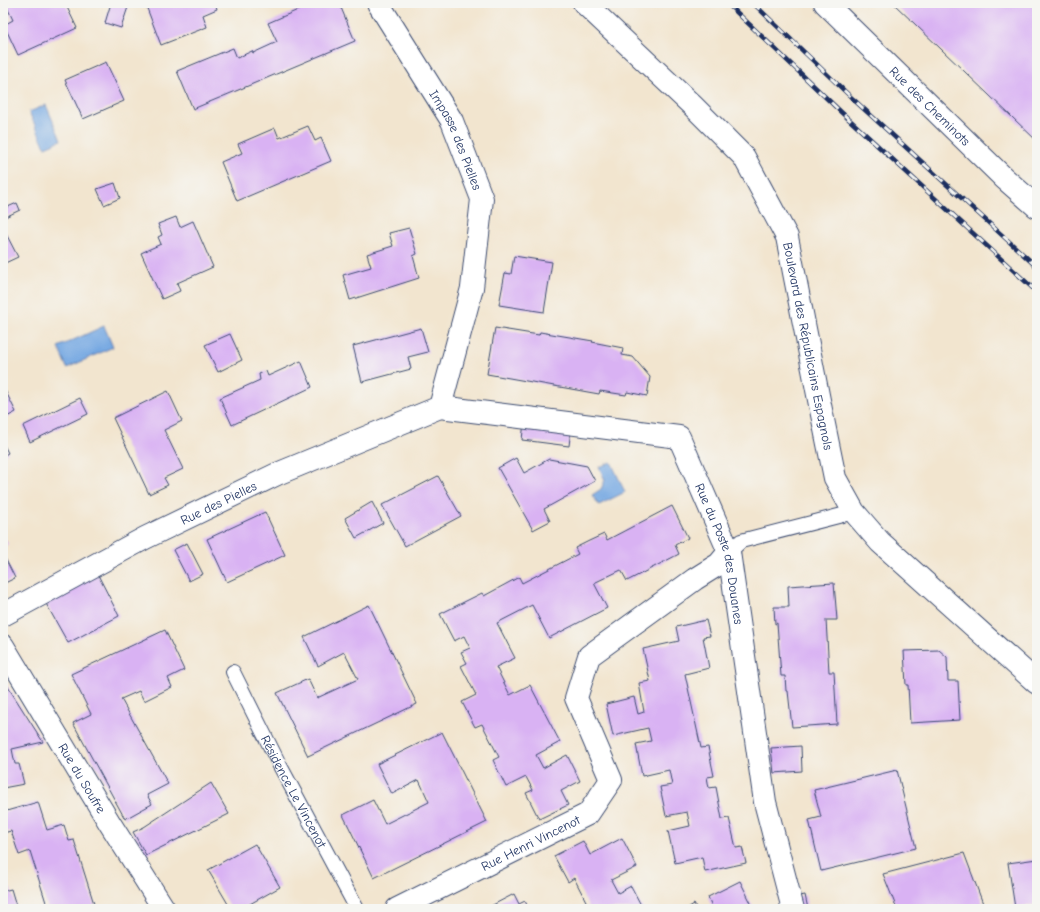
<svg xmlns="http://www.w3.org/2000/svg" width="1040" height="912" font-family="'Comic Neue',sans-serif">
<style>
.water{fill:#76a8e2;stroke:#486ca0}
.building{fill:#d9b2f3}
.lines{fill:none;stroke-linecap:round;stroke-linejoin:round}
.service-casing{stroke:#3b4a6f;stroke-width:16}
.minor-casing{stroke:#3b4a6f;stroke-width:24}
.service{stroke:#fff;stroke-width:14}
.minor{stroke:#fff;stroke-width:22}
.rail-casing{stroke:#1b2f5e;stroke-width:4.5}
.rail{stroke:#f6f6f2;stroke-width:3;stroke-dasharray:9;stroke-linecap:butt}
.labels{text-anchor:middle;dominant-baseline:central;stroke-width:3;stroke-linejoin:round;paint-order:stroke}
.street-label{font-size:13px;fill:#1b2f5e;stroke:#f6f6f2}
</style>
<rect width="100%" height="100%" fill="#f6f6f2"/>
<filter id="ink" filterUnits="userSpaceOnUse"><feTurbulence type="fractalNoise" baseFrequency=".025" numOctaves="2"/><feDisplacementMap in="SourceGraphic" scale="8" xChannelSelector="R" yChannelSelector="G"/><feConvolveMatrix kernelMatrix="1 2 1 2 8 2 1 2 1" color-interpolation-filters="sRGB"/></filter>
<filter id="wash" filterUnits="userSpaceOnUse"><feTurbulence type="fractalNoise" baseFrequency=".012" numOctaves="4" result="noise"/><feDisplacementMap in="SourceGraphic" scale="16" xChannelSelector="R" yChannelSelector="G"/><feGaussianBlur stdDeviation="0.9" result="paint"/><feColorMatrix in="noise" values="0 0 0 0 0 0 0 0 0 0 0 0 0 0 0 0 0 1.4 0 .05"/><feComposite in="paint" operator="in"/></filter>
<g filter="url(#wash)">
<rect width="100%" height="100%" fill="#f2e5cf"/>
<path class="water" d="M46 105 61 140 45 147 29 112Z
M104 326 113 347 67 368 58 347Z
M611 462 625 492 599 505 592 495 601 489 605 480 599 467Z"/>
<g id="blocks">
<path class="building" d="M5 3H65L77 28 18 55 4 25 13 20Z
M111 3H116L128 7 121 28 105 23Z
M145 3H215L217 9 203 15 207 27 161 45Z
M314 3H339L355 41 193 109 177 71 233 48 237 58 252 51 253 53 277 42 268 23Z
M893 3H1037V141Z
M106 62 124 101 83 119 65 80Z
M308 126 315 141 321 138 331 161 237 201 221 162 242 153 238 144 275 128 279 138Z
M115 183 120 198 104 205 97 189Z
M17 203 20 210 3 218V209Z
M176 217 180 227 193 221 213 267 177 283 180 291 162 299 141 253 161 244 158 237 162 235 158 224Z
M3 228 18 257 3 264Z
M409 228 417 254 413 256 419 278 350 300 343 275 371 267 367 254 393 246 389 233Z
M514 256 552 262 544 312 499 305 505 273 511 274Z
M421 328 428 352 408 357 411 369 362 382 353 346Z
M495 328 539 335 540 332 593 341 592 342 623 348 622 355 633 357 650 377 647 396 627 392 626 395 600 391 599 394 487 374Z
M230 334 242 360 218 372 205 345Z
M301 361 312 387 232 425 220 398 260 380 259 374 266 371 268 376Z
M3 386 16 412 3 419Z
M168 391 182 421 164 430 183 469 164 478 168 485 149 494 113 418Z
M80 398 88 414 30 442 23 426Z
M524 422 571 429 569 446 522 440Z
M3 443 8 453 3 456Z
M516 458 524 473 549 459 587 466 595 481 544 509 550 521 533 530 498 468Z
M438 476 461 516 405 546 382 505Z
M372 502 383 523 356 538 345 518Z
M672 506 688 538 675 545 679 554 627 581 621 570 594 583 607 608 549 638 532 605 497 623 515 658 496 667 510 695 530 685 560 742 536 755 543 768 567 755 580 781 561 791 568 805 539 819 526 793 533 790 526 777 506 787 493 760 499 757 482 724 475 727 462 702 476 695 461 666 467 663 461 652 470 648 464 636 454 641 440 614 482 593 484 596 519 577 522 583 578 554 575 548 589 541 604 534 607 540Z
M265 512 285 555 227 582 207 539Z
M3 534 8 544 3 547Z
M187 543 203 574 189 581 173 550Z
M5 558 15 578 3 584V559Z
M97 573 119 616 68 643 44 600Z
M834 583 837 620H826L829 672H834L837 724 792 727 788 691H786L785 676H781L777 623 775 624 774 607H789L788 586Z
M369 605 417 704 308 756 277 693 308 679 317 698 358 679 344 652 318 666 304 637Z
M706 620 710 636 703 637 709 668 685 674 701 748 708 747 714 776 707 777 709 788 716 787 722 819 729 818 736 848 742 847 746 863 705 872 702 857 675 863 668 831 690 826 687 812 666 816 660 787 672 785 669 770 642 776 636 744 651 741 648 728 613 736 606 704 634 697 638 714 644 712 639 683 650 681 643 649 679 641 676 627Z
M165 630 184 670 168 678 172 687 144 701 139 691 121 699 168 784 147 795 152 804 125 819 73 723 91 714 71 674Z
M939 650 947 657 948 681H958L960 720 910 723 908 685H906L904 651Z
M3 679 43 742 12 749 15 764H19L24 784 3 788Z
M442 732 487 822 374 878 343 815 373 800 385 824 429 802 419 780 392 794 377 764Z
M801 746 802 771 774 773 771 748Z
M897 770 916 848 821 871 809 820 821 817 814 790Z
M211 783 229 814 146 855 133 832 144 827Z
M38 802 47 830 64 825 69 841 74 840 95 907 89 909H48L30 851 19 855 11 831 3 833V812Z
M622 838 637 867 611 880 618 893 631 886 643 909H590L574 878 568 882 554 856 583 841 590 855Z
M255 844 280 887 241 909H231L208 870Z
M964 853 985 909H897L883 874Z
M1037 859V904L1015 908 1008 863Z
M740 881 754 909H713L708 897Z
M11 889 17 909H3V891Z
M514 894 519 904 525 901 529 909H485Z
M805 895 808 909H798L795 897Z
M694 904 697 909H686Z"/>
</g>
</g>
<g filter="url(#ink)">
<use href="#blocks" fill-opacity="0" stroke="#3b4a6f" stroke-width="1"/>
<g class="lines">
<defs>
<g id="service">
<path d="M729 552 741 541 854 512"/>
<path id="s1" d="M233 672 278 762 357 909"/>
</g>
<g id="minor">
<path id="s2" d="M378 3 452 121 482 199 472 288 440 407"/>
<path id="s3" d="M584 3 693 106 744 157 787 237 819 400 835 478 854 512 880 542 1037 683"/>
<path id="s4" d="M825 3 1004 178 1037 207"/>
<path id="s5" d="M3 615 145 538 277 474 440 407 679 437 729 552 765 802 793 909"/>
<path id="s6" d="M3 646 109 822 164 909"/>
<path id="s7" d="M397 909 588 814 611 780 576 698 589 656 695 579 719 564 729 552"/>
</g>
</defs>
<use href="#service" class="service-casing"/>
<use href="#minor" class="minor-casing"/>
<use href="#service" class="service"/>
<use href="#minor" class="minor"/>
<defs>
<path id="rail" d="M727 3 841 112 1037 292
M753 3 853 99 1037 267"/>
</defs>
<use href="#rail" class="rail-casing"/>
<use href="#rail" class="rail"/>
</g>
</g>
<g class="labels">
<g class="street-label">
<text stroke="none"><textPath href="#s4" startOffset="147">Rue des Cheminots</textPath></text>
<text stroke="none"><textPath href="#s2" startOffset="158">Impasse des Pielles</textPath></text>
<text stroke="none"><textPath href="#s3" startOffset="424">Boulevard des Républicains Espagnols</textPath></text>
<text stroke="none"><textPath href="#s5" startOffset="243">Rue des Pielles</textPath></text>
<text stroke="none"><textPath href="#s5" startOffset="850">Rue du Poste des Douanes</textPath></text>
<text stroke="none"><textPath href="#s6" startOffset="154">Rue du Soufre</textPath></text>
<text stroke="none"><textPath href="#s1" startOffset="134">Résidence Le Vincenot</textPath></text>
<text stroke="none"><textPath href="#s7" startOffset="149">Rue Henri Vincenot</textPath></text>
</g>
</g>
<rect width="1040" height="912" fill="none" stroke="#f6f6f2" stroke-width="16"/>
</svg>
